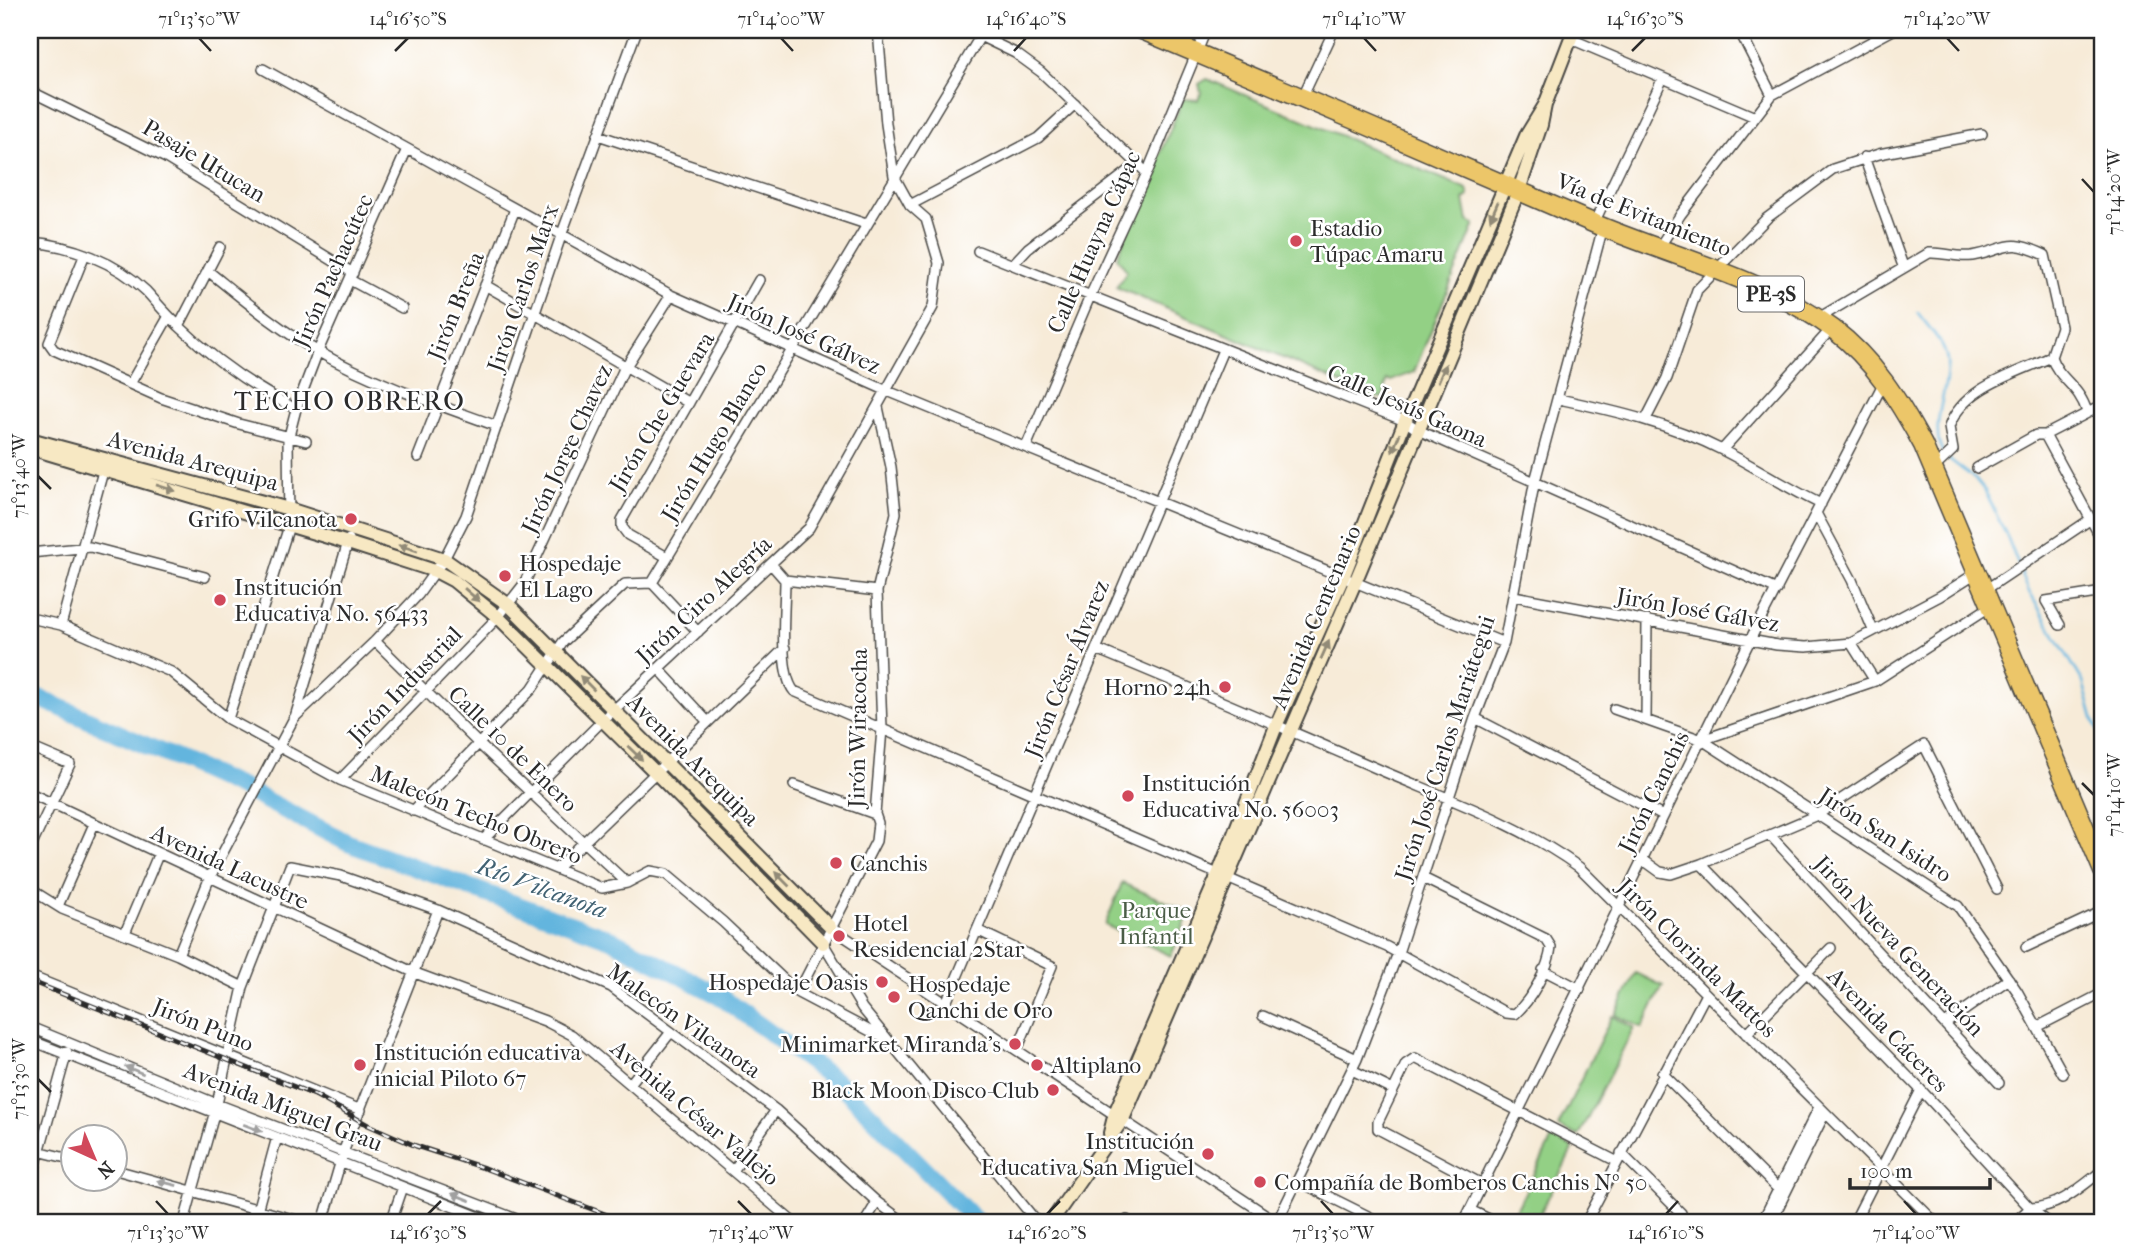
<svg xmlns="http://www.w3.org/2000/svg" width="2133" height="1252" font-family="'IM FELL French Canon',serif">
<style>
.green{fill:#93d085;stroke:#5f7e58;stroke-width:2}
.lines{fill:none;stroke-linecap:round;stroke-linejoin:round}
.stream{stroke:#63b5de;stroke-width:2.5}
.river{stroke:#63b5de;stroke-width:18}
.street-casing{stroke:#4a4845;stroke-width:12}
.secondary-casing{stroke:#4a4845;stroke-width:16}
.highway-casing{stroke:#4a4845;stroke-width:21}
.street{stroke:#fff;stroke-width:9}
.secondary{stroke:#f7e8c3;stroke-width:12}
.highway{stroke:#ecc669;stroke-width:18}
.rail-casing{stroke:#2b2b2b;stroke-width:5}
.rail{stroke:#fff;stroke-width:2.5;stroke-dasharray:8;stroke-linecap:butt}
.oneway{fill:#918a77}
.oneway2{fill:#a0a0a0}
.ticks{fill:none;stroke:#2b2b2b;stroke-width:2.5}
.poi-dot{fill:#d1495b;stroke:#fff;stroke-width:2.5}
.labels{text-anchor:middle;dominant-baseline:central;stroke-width:5;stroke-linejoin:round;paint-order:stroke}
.shield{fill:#fff;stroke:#6b6b6b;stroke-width:2}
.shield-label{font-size:21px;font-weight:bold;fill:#2b2b2b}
.street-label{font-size:23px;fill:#2b2b2b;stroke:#fff}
.poi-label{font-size:23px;fill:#2b2b2b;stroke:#fff;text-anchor:start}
.park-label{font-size:23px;fill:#4a5d46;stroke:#fff}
.water-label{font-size:24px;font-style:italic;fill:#416273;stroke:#fff}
.quarter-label{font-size:26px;letter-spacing:2px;fill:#2b2b2b;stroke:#fff}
.neatline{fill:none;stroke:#2b2b2b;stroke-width:2.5}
.ticks-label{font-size:18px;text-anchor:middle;fill:#2b2b2b}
</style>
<rect width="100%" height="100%" fill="#fff"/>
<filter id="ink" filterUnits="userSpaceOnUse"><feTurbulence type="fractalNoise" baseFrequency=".0143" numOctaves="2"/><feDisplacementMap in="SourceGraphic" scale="14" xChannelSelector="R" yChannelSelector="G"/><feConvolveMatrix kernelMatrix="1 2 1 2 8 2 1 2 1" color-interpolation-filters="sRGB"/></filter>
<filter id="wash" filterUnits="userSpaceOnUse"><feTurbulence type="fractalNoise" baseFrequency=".00686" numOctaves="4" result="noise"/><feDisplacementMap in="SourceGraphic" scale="28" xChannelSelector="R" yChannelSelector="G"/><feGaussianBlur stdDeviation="1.57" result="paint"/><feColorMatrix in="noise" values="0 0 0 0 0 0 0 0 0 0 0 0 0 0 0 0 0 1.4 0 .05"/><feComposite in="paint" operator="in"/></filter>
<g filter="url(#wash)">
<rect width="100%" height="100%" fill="#f7ebd8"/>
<path class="green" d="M1207 79 1467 189 1469 196 1464 200 1468 221 1475 224 1414 372 1391 381 1387 380 1383 398 1374 397 1116 287 1127 271 1117 257 1183 99 1198 100 1201 93 1199 84Z
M1122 883 1190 912 1171 956 1105 925Z
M1636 973 1663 986 1642 1028 1615 1015Z
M1612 1016 1634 1028 1578 1136 1558 1127Z
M1553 1137 1573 1148 1536 1222H1510Z"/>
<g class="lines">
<path class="stream" d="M1918 313C1928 327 1945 343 1947 361 1950 389 1927 428 1944 454
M1949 459 1975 479 1985 491 2008 539 2029 592 2083 682 2094 722 2103 740"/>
<path class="river" d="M30 694 242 788 348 843 611 939 718 995 839 1083 977 1222"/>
</g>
</g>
<g filter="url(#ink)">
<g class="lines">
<defs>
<path id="street" d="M1739 30 1772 95
M980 36 1015 53 1041 72 1147 173
M1571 39 1755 117
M263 69 671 295 885 390 1504 643
M30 91 164 157 353 273
M1302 98 1334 30
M598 135 866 224
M1864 157 1903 266
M910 205 1038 138 1075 104
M1594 223 1663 78
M30 242C71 245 116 262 146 291 157 303 167 315 179 326 214 360 253 387 296 409
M1658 249 1681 214 1772 95 1893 30
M978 251 1405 421 1418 430 1777 590
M85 254 49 343 54 350 161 398 239 424 306 441
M1013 264 1028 248 1139 163
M208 271C243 299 278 329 317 351 371 382 438 405 497 426
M350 280 402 308
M485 285 689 403
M1817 319 1929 253C1944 252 1956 258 1972 256 2008 250 2005 236 2045 255L2061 327 2051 357C2059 380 2079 385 2087 412
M179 326 220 247
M130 384 169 316
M1559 399C1615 411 1671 424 1722 450 1756 467 1787 488 1821 504
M1646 419 1667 378 1697 290 1767 218 1833 169 1879 154 1982 134
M2045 435 2103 405
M1026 447 1091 294 1147 173 1206 30
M1722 450 1832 328
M418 457 515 209
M1977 468 2036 435H2045L2103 542
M1933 469 1953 450 1949 427C1963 387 2015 374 2051 357
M1817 515 1852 580 1873 630
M30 553 90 547 205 577
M667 557 628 535 622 527V520L759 280
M771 564 785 580C785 607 778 672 794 691L1387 947 1506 1013 1515 1014C1531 1000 1549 968 1551 947L1546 939 1423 878
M785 580 877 591
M652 583 984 30
M652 583 698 632
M1985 590 2091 519
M1514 596 1777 645 1806 647 1851 643 1940 596 1976 573
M30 618 61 625 171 672 228 719 340 780 602 888 627 883 650 871 666 874 723 922 798 993 889 1041
M61 625 105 464
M2060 625 2046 601 2103 592
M375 641 479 744 627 883
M1851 643 1875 681
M1096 649C1193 689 1289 730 1385 772 1451 800 1521 825 1579 867L1935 1222
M659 669 707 721
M1614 709 1702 740 1958 906 2017 991 2063 1074
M295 717 349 539
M1475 718 1663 816
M228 719 289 526 288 440 296 409 318 351 407 149
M1646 719 1647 620
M1702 740 1875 681 1991 606
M30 747 70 764 30 849
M340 780 498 617 524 584 623 371 671 295
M794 785 875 814
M30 793 415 973 545 1021 572 1035 793 1222
M413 811 532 689 563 642 625 584 652 583
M1770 835 1999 1083
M483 840 602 721 809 528 933 307 939 263 926 219 910 205 894 176 886 124 878 30
M1642 859 1660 872 1671 874 1701 864 1817 815 1924 745 1997 889
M1701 864 1921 1090 2030 1208 2048 1222
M557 868 785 648
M30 889 62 909 178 955 243 987
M58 906 94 824
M830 927 1277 1222
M979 931 1052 966 1017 1050
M125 933 158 855
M823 943 862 1008 1037 1222
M2026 947 2103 911
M178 955 210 877 294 718 375 641 418 595 444 559 466 516 561 236 637 30
M1543 970 1580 989
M30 976 361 1110
M798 993 876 841 878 823 875 814 882 729 877 591 896 513 891 467 878 407
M946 1003 1223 350
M1263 1016 1357 1059
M1945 1024 2009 979
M30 1027 217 1104 524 1222
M2037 1027 2103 993
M1746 1034 1831 948
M30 1040 492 1222
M1352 1070 1393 1090
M1662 1073 1784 1195
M630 1084 671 1032
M30 1149 74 1160
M1621 1153 1681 1213 1683 1222
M116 1170 303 1222
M733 1171 776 1110
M1300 1182 1380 1222
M1482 1184 1378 1129V1122L1406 1064 1415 1058 1616 1161
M30 1185 67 1052
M1470 1210 1495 1222
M1127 1220 1130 1222
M184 1222 217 1104 243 987 290 866 341 876 438 910 611 987 776 1110 877 1202 904 1222
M254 1222 277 1137
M323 1222 344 1150 438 910
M391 1222 403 1187
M865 1222 877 1202
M1277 1222 1357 1059 1398 953 1475 718 1504 643 1534 485 1603 227
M1464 1222 1751 638 1884 382
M1586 1222 1706 994
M1762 1222 1819 1107
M1771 1222 1825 1113
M1854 1222 1921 1090
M2015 1222 2030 1208C2059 1208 2081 1187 2103 1170"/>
<path id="secondary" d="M30 439 289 509 444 559 509 605 830 927
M30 448 348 543 435 571 454 581 498 617 655 772 823 943
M1110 1133 1115 1113 1218 875 1276 726 1344 575 1405 421 1526 136 1545 105 1574 30
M1051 1222 1123 1119 1356 580 1519 190 1541 125 1545 105"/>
<path id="highway" d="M1142 30C1295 94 1448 160 1600 226 1677 258 1765 279 1833 329 1874 360 1899 401 1923 445L2103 871"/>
</defs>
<use href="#street" class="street-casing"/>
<use href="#secondary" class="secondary-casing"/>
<use href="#highway" class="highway-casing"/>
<use href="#street" class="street"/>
<use href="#secondary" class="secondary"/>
<use href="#highway" class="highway"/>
<defs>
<path id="rail" d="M30 981 315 1095 368 1125 416 1146 484 1168 626 1222"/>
</defs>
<use href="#rail" class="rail-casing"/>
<use href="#rail" class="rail"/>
</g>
<defs><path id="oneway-solid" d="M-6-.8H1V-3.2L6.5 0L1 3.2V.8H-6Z" transform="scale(1.75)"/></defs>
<g class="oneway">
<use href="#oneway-solid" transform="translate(1494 211) rotate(113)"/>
<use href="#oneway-solid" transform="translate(1442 373) rotate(-67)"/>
<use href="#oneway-solid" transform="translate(1396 443) rotate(112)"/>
<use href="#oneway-solid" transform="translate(166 488) rotate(17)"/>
<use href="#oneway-solid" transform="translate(408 548) rotate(-163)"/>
<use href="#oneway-solid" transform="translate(472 595) rotate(41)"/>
<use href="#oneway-solid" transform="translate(1325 650) rotate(-66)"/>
<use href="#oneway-solid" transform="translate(587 683) rotate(-135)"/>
<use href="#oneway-solid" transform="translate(635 753) rotate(44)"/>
<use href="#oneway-solid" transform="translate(782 879) rotate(-135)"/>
</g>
<g class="oneway2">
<use href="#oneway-solid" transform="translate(134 1070) rotate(-158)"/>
<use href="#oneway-solid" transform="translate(253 1128) rotate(21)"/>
<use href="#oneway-solid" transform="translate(167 1183) rotate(-166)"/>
<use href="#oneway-solid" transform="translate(461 1197) rotate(-158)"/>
</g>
</g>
<path class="ticks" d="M199 38 211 51M781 38 793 51M1364 38 1376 51M1947 38 1959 51M395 51 408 38M1014 51 1026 38M1632 51 1645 38M2082 179 2094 192M38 476 51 489M2082 783 2094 795M38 1079 51 1092M156 1201 168 1214M738 1201 751 1214M1321 1201 1333 1214M1904 1201 1916 1214M428 1214 441 1201M1047 1214 1060 1201M1666 1214 1678 1201"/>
<g class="poi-dot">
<circle cx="1296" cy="241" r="7"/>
<circle cx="351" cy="519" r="7"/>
<circle cx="505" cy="576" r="7"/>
<circle cx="220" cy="600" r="7"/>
<circle cx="1225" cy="687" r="7"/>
<circle cx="1128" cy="796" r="7"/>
<circle cx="836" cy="863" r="7"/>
<circle cx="839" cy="936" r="7"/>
<circle cx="882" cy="982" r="7"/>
<circle cx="894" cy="997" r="7"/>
<circle cx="1015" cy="1044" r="7"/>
<circle cx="360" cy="1065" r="7"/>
<circle cx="1037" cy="1065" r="7"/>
<circle cx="1053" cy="1090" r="7"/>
<circle cx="1208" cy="1154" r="7"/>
<circle cx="1260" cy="1182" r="7"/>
</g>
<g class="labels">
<rect class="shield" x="1738" y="276.5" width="66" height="35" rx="5"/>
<g class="shield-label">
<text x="1771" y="294">PE-3S</text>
</g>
<g class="street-label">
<text transform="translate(204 161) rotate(31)">Pasaje Utucan</text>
<text transform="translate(1644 215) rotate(22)">Vía de Evitamiento</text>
<text transform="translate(1094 242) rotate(-66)">Calle Huayna Cápac</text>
<text transform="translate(333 271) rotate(-66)">Jirón Pachacútec</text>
<text transform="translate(523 288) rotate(-71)">Jirón Carlos Marx</text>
<text transform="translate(456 306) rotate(-68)">Jirón Breña</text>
<text transform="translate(804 334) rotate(24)">Jirón José Gálvez</text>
<text transform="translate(1407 406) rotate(24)">Calle Jesús Gaona</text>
<text transform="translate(662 412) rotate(-59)">Jirón Che Guevara</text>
<text transform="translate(714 442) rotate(-59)">Jirón Hugo Blanco</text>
<text transform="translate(567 449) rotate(-65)">Jirón Jorge Chavez</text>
<text transform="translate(193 461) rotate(15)">Avenida Arequipa</text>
<text transform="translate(704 600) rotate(-43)">Jirón Ciro Alegría</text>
<text transform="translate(1698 610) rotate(10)">Jirón José Gálvez</text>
<text transform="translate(1316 617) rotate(-67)">Avenida Centenario</text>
<text transform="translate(1067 669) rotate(-68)">Jirón César Álvarez</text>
<text transform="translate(405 685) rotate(-46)">Jirón Industrial</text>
<text transform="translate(858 728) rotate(-89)">Jirón Wiracocha</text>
<text transform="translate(1445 748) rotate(-72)">Jirón José Carlos Mariátegui</text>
<text transform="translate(513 749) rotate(44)">Calle 10 de Enero</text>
<text transform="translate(693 760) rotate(45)">Avenida Arequipa</text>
<text transform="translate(1654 792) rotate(-64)">Jirón Canchis</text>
<text transform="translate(476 815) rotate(22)">Malecón Techo Obrero</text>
<text transform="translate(1885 835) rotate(33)">Jirón San Isidro</text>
<text transform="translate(230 867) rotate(25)">Avenida Lacustre</text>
<text transform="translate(1899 946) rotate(47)">Jirón Nueva Generación</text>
<text transform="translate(1697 958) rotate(45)">Jirón Clorinda Mattos</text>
<text transform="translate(684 1021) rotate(35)">Malecón Vilcanota</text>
<text transform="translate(203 1025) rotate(22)">Jirón Puno</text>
<text transform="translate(1888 1030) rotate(46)">Avenida Cáceres</text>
<text transform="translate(283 1107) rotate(21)">Avenida Miguel Grau</text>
<text transform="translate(695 1113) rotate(40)">Avenida César Vallejo</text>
</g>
<g class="poi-label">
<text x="1310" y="228">Estadio<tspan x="1310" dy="26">Túpac Amaru</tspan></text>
<text x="337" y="519" text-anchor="end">Grifo Vilcanota</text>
<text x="519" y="563">Hospedaje<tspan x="519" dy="26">El Lago</tspan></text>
<text x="234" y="587">Institución<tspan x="234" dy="26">Educativa No. 56433</tspan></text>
<text x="1211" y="687" text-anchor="end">Horno 24h</text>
<text x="1142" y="783">Institución<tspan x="1142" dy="26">Educativa No. 56003</tspan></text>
<text x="850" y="863">Canchis</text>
<text x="853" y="923">Hotel<tspan x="853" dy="26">Residencial 2Star</tspan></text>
<text x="868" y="982" text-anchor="end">Hospedaje Oasis</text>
<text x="908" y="984">Hospedaje<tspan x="908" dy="26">Qanchi de Oro</tspan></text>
<text x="1001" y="1044" text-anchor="end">Minimarket Miranda's</text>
<text x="374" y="1052">Institución educativa<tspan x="374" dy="26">inicial Piloto 67</tspan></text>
<text x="1051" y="1065">Altiplano</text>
<text x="1039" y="1090" text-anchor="end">Black Moon Disco-Club</text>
<text x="1194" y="1141" text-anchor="end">Institución<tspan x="1194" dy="26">Educativa San Miguel</tspan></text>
<text x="1274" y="1182">Compañía de Bomberos Canchis Nº 50</text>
</g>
<g class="park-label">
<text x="1156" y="910">Parque<tspan x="1156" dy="26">Infantil</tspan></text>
</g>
<g class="water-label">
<text transform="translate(542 888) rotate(20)">Río Vilcanota</text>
</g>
<g class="quarter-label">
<text x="350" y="401">TECHO OBRERO</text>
</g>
</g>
<rect width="2133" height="1252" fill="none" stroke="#fff" stroke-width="77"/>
<g transform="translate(94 1158) rotate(136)"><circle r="33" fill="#ffffff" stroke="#aaaaaa" stroke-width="2"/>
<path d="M0-5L12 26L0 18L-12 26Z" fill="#d1495b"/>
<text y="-10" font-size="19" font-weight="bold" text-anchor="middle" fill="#2b2b2b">N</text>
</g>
<path d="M1850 1178v10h140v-10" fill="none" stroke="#2b2b2b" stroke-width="3.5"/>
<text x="1860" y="1178" font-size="21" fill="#2b2b2b" stroke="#ffffff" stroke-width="5" paint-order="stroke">100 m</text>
<rect x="38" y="38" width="2056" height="1176" class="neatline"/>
<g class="ticks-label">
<text x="199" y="25">71°13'50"W</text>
<text x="408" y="25">14°16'50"S</text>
<text x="781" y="25">71°14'00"W</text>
<text x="1026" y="25">14°16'40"S</text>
<text x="1364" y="25">71°14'10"W</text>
<text x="1645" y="25">14°16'30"S</text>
<text x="1947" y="25">71°14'20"W</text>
<text transform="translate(2114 192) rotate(-90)" y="6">71°14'20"W</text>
<text transform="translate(19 476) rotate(-90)" y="6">71°13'40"W</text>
<text transform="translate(2114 795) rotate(-90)" y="6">71°14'10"W</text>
<text transform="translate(19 1079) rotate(-90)" y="6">71°13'30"W</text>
<text x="168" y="1239">71°13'30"W</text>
<text x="428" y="1239">14°16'30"S</text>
<text x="751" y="1239">71°13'40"W</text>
<text x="1047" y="1239">14°16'20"S</text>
<text x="1333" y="1239">71°13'50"W</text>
<text x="1666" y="1239">14°16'10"S</text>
<text x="1916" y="1239">71°14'00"W</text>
</g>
</svg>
